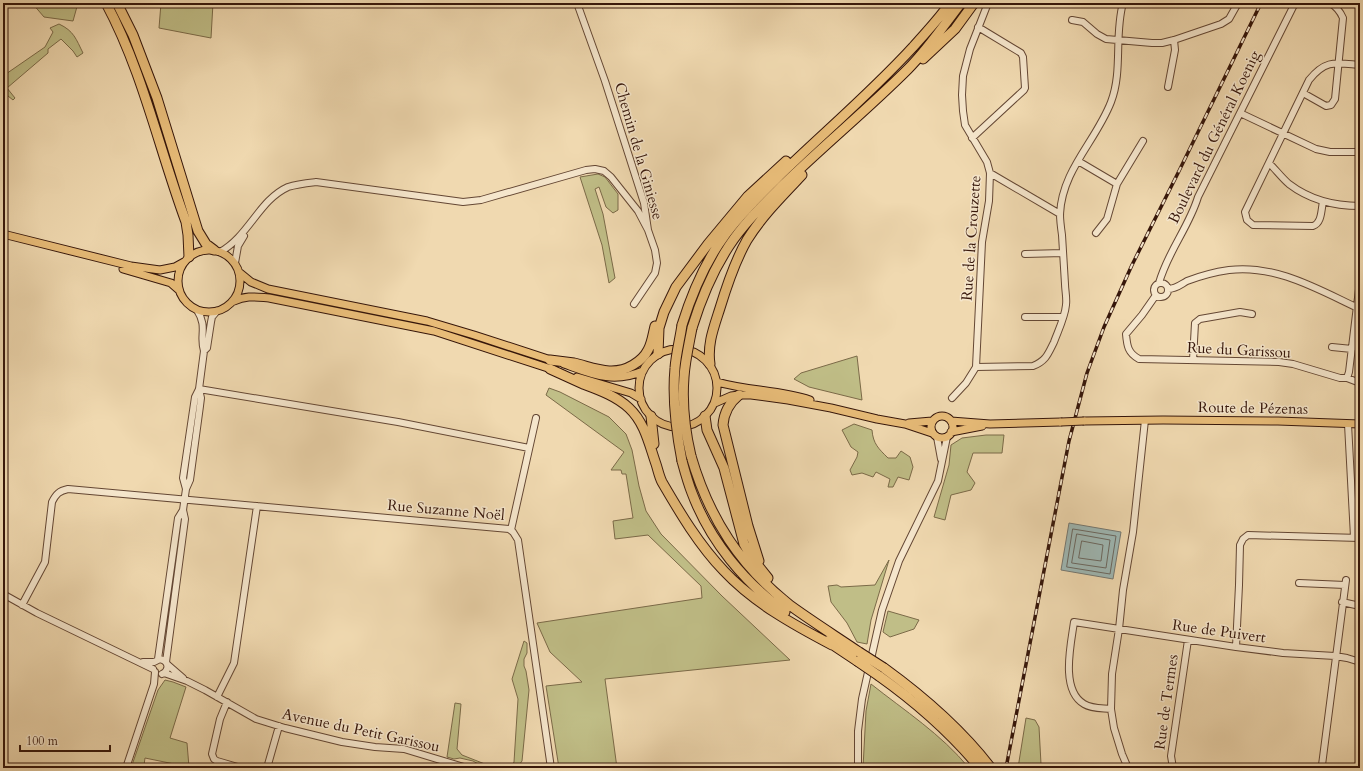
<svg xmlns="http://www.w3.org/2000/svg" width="1363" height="771" font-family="Cardo,serif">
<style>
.green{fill:#c0be87;stroke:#7b6a48}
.water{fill:#9eb8b5;stroke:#747771}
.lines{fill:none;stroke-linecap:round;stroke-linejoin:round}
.shore{stroke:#6a6760;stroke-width:1}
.minor-casing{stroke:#644734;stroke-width:8}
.major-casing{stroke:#36160a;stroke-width:9}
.highway-casing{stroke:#36160a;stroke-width:11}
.minor{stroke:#f5e6cc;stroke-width:6}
.major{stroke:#e8bc78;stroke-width:7}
.highway{stroke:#e8bc78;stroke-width:9}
.rail-casing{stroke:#36160a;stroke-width:3.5}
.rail{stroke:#f5e6cc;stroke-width:2;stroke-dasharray:6;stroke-linecap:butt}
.major-bridge-casing{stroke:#36160a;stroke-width:9;stroke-linecap:butt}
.highway-bridge-casing{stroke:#36160a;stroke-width:11;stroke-linecap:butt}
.major-bridge{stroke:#e8bc78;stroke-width:7}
.highway-bridge{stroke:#e8bc78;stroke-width:9}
.labels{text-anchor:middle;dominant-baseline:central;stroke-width:3;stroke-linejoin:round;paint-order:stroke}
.street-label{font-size:15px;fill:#36160a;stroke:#f5e6cc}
</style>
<rect width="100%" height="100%" fill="#f0d9b0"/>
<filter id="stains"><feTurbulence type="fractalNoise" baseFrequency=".005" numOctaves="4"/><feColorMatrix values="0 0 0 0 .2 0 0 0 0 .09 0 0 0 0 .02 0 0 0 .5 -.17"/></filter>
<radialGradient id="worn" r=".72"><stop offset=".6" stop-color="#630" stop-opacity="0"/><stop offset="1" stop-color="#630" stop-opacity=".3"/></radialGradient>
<path class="green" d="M32 3H78L73 21 44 17Z
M161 3H213L211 38 159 28Z
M59 24C74 31 76 39 83 53L77 57 73 51 61 39 48 49V53L7 88 15 98 13 100 3 92V76L45 47 53 32 50 28Z
M598 174 605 177 618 194V210L613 213 606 207 599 187 595 189 603 214 615 278 609 283 602 245 580 177Z
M857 356 862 400 809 387 794 379 801 373Z
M549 388 560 392 609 417 626 434 632 450 639 486 646 511 661 534 722 596 790 660 605 679 617 768H559L546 686 582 682 550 652 537 623 702 598 701 586 648 535 615 539 613 521 633 518 626 474H622L621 470H611L624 452 546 395Z
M854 424 872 430C873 444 879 449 888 458H896L901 451 910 457 913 467 909 480 898 477 893 487H888L890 479 876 472 873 477 862 473 852 475 850 470 857 457 858 452 851 447 842 430Z
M986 435H1004L1002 453H973L967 472 975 483 971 490 951 495 945 520 934 517 949 465 951 445 962 438Z
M889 560 871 620 867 644 857 642 847 623 831 602 828 586 837 585 841 587 875 585Z
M888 611 919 620 914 629 890 637 883 632Z
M524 641 527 643V653L524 659V666L526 671 529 690 522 761 519 765H525L526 768H511L514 762 518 699 512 679Z
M165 680 173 682 186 687 170 738 187 743 189 767 145 758 144 765 146 768H131L158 690Z
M871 684C905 711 941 734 969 768H863L866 711Z
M455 703 461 704 457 749 462 755 495 768H485L473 761 460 758 454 759 447 757Z
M1026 718 1035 720 1039 727 1041 764 1044 768H1018Z"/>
<path class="water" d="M1069 523 1121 532 1113 579 1061 570Z"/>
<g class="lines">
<path class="shore" d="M1073 529 1116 536 1110 574 1067 567Z
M1077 534 1110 540 1106 568 1072 563Z
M1082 541 1103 545 1101 561 1079 558Z"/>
<defs>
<path id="minor" d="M577 3 605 81 644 203 648 230 655 250 657 263 655 273 634 304
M1072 20 1083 22 1097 34 1106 39 1152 43H1162L1174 40 1221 24 1229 19 1238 3
M1168 87 1175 50 1174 40
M1303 93 1326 106 1331 105 1335 99 1343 18C1340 11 1337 7 1330 3
M1240 113 1316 149 1330 152H1360
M972 138 1024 90 1025 88 1023 57 1021 53 978 27
M1078 161 1117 184
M1269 163C1276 170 1282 178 1289 184 1310 200 1334 206 1360 206
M990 173 1060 214
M1323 202C1321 210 1322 223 1313 226L1253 225 1247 220 1245 212 1309 80C1326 59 1336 63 1360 65
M1096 233 1107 219 1117 184 1143 141
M220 252C249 236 259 200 288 187 297 184 307 183 316 182L463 202 481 200 586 170 595 169 604 171 611 177 638 211 648 230
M1025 254 1063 253
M235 263 238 246 244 236
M1154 290a7 7 0 1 1 14 0a7 7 0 1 1-14 0Z
M1159 283C1168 251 1189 227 1198 197L1295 3
M1168 289C1176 289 1180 285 1187 281 1200 276 1215 272 1229 270 1276 264 1319 290 1360 309
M1156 295 1142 315 1126 334C1127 346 1128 353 1139 359L1279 362 1293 364 1340 378H1347L1360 383
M1025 317H1063
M1332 347 1352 349
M204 351 207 348 211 322 212 317 217 311
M1193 360 1195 323 1200 319 1240 312 1252 314
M976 367 1033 366C1046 361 1048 354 1054 342 1058 331 1065 317 1066 305 1067 298 1065 290 1065 284 1064 267 1063 251 1062 235 1061 228 1060 221 1060 214 1062 170 1096 141 1111 102 1123 71 1114 35 1123 3
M1347 378 1349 372 1360 281
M199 389 398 422 529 448
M952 398 966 383 976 367 982 242 989 201 990 173 987 162 965 125 963 111 962 95 963 76 970 49 988 3
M1348 424 1354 537
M937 437 941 459
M186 489 190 480 200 406 201 398 199 389
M511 530 536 418
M1299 583 1345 585
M3 594 37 613 153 669
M1342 602 1360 606
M22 605 45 562 52 502C56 494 59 491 68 489L509 529 513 532 518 540 551 768
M1236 647 1239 585 1240 545 1243 539 1248 535 1360 538
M158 659 178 518 183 510
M143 662H154L160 659C169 661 170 670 162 674
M166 662 185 519 183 510 186 489 183 478 195 397 199 389 204 351C199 336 208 327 197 310
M168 665 183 678
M164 673 187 681 205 690 256 719 285 728 342 742 375 747 404 749 467 768
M217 697 234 663 257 506
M227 702 220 719 212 754 214 759 217 761 241 768
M1111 709C1102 708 1092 709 1084 704 1060 690 1071 644 1074 622L1236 647 1283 653 1335 656 1347 658 1360 662
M126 768 154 684 155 672
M267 768 279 726
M858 768V731L862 699 882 610 899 561 938 481 947 437
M1128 768 1122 754 1114 728 1111 709 1112 674 1119 629 1123 590 1133 532 1145 420
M1173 768 1171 756 1188 640
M1320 768 1322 765 1346 580"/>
<path id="major" d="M3 234 131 266 160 270 175 267 184 262
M178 281a31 31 0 1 1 62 0a31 31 0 1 1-62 0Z
M123 269 171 283 179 290
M240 273 251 282 268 289 427 321 474 335 554 361
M234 301C246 295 256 297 269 298L434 331 554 370
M639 388a39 39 0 1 1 78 0a39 39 0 1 1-78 0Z
M564 364C592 374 613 384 643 371
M577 377 631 393 641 399
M717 382C748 391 780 390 810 400
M715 403 731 396 739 395H751L788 400 831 408 877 419 905 424 932 433
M931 427a11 11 0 1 1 22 0a11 11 0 1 1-22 0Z
M951 421 990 424 1061 422
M1084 421 1163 420 1278 421 1360 424
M909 423 932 421
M951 432 982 426"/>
<path id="highway" d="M106 3C143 72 159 149 186 222L188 235 189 257
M117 3 133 35 157 98 198 231 206 244 214 250
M923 59 955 29 974 3
M682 325C692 293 705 262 725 235 739 215 758 197 776 179 821 135 870 94 913 47 926 32 939 19 950 3
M692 328C701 299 712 272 729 246 744 223 764 204 783 185 824 145 868 109 908 69 928 49 944 25 961 3
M658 354 659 328 664 312 676 287 708 244 748 196 786 161
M550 360C558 361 566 362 574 363 595 368 613 377 633 365 640 361 645 356 648 350 652 343 653 334 655 326
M710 364C707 344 714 327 720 308 727 285 735 261 747 240 762 216 783 195 802 175
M550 369C561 374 572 379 583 384 599 390 616 396 629 408 645 423 649 444 656 464 658 470 659 476 662 482 680 513 699 545 724 571 754 603 794 625 832 645
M739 395C729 403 724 412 723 425L748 526 759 561
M651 416 654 444
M705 416 707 430 724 468 744 544 752 558 768 578
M691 456C709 518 740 566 791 606 813 622 837 637 859 652
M682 461C685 472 688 483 692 493 710 541 744 582 785 612
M827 641 857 661
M884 668C924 697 961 729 991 768
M879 676C917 703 950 732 980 768"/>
</defs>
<use href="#minor" class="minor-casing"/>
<use href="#major" class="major-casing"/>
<use href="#highway" class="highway-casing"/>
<use href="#minor" class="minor"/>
<use href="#major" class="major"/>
<use href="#highway" class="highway"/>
<defs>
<path id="rail" d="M1006 768 1069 441 1087 373 1104 327 1132 265 1179 171 1261 3"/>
</defs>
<use href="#rail" class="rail-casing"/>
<use href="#rail" class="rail"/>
<defs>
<path id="major-bridge" d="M1061 422 1084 421"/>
<path id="highway-bridge" d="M691 456C685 431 682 403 684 377 685 361 689 344 692 328
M682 461C676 430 672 400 675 368 676 354 680 339 682 325
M859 652 884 668
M857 661 879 676"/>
</defs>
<use href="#major-bridge" class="major-bridge-casing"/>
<use href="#highway-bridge" class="highway-bridge-casing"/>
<use href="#major-bridge" class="major-bridge"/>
<use href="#highway-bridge" class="highway-bridge"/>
</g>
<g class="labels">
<g class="street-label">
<text transform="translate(1214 137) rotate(-64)">Boulevard du Général Koenig</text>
<text transform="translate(639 151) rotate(74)">Chemin de la Giniesse</text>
<text transform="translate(971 238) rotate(-86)">Rue de la Crouzette</text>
<text transform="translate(1239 350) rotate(3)">Rue du Garissou</text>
<text transform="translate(1253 408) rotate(1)">Route de Pézenas</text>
<text transform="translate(446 510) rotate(5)">Rue Suzanne Noël</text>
<text transform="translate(1219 631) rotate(8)">Rue de Puivert</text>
<text transform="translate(1166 702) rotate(-82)">Rue de Termes</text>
<text transform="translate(361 730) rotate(12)">Avenue du Petit Garissou</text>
</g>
</g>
<rect width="1363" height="771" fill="none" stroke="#f0d9b0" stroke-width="16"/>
<rect x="4" y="4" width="1355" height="763" fill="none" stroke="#36160a" stroke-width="2"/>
<rect x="8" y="8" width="1347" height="755" fill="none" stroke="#36160a"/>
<path d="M20 745v6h90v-6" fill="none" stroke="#36160a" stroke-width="2"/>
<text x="26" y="745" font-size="12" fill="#36160a" stroke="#f5e6cc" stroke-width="3" paint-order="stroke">100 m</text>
<rect width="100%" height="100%" filter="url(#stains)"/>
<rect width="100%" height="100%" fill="url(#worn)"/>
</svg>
